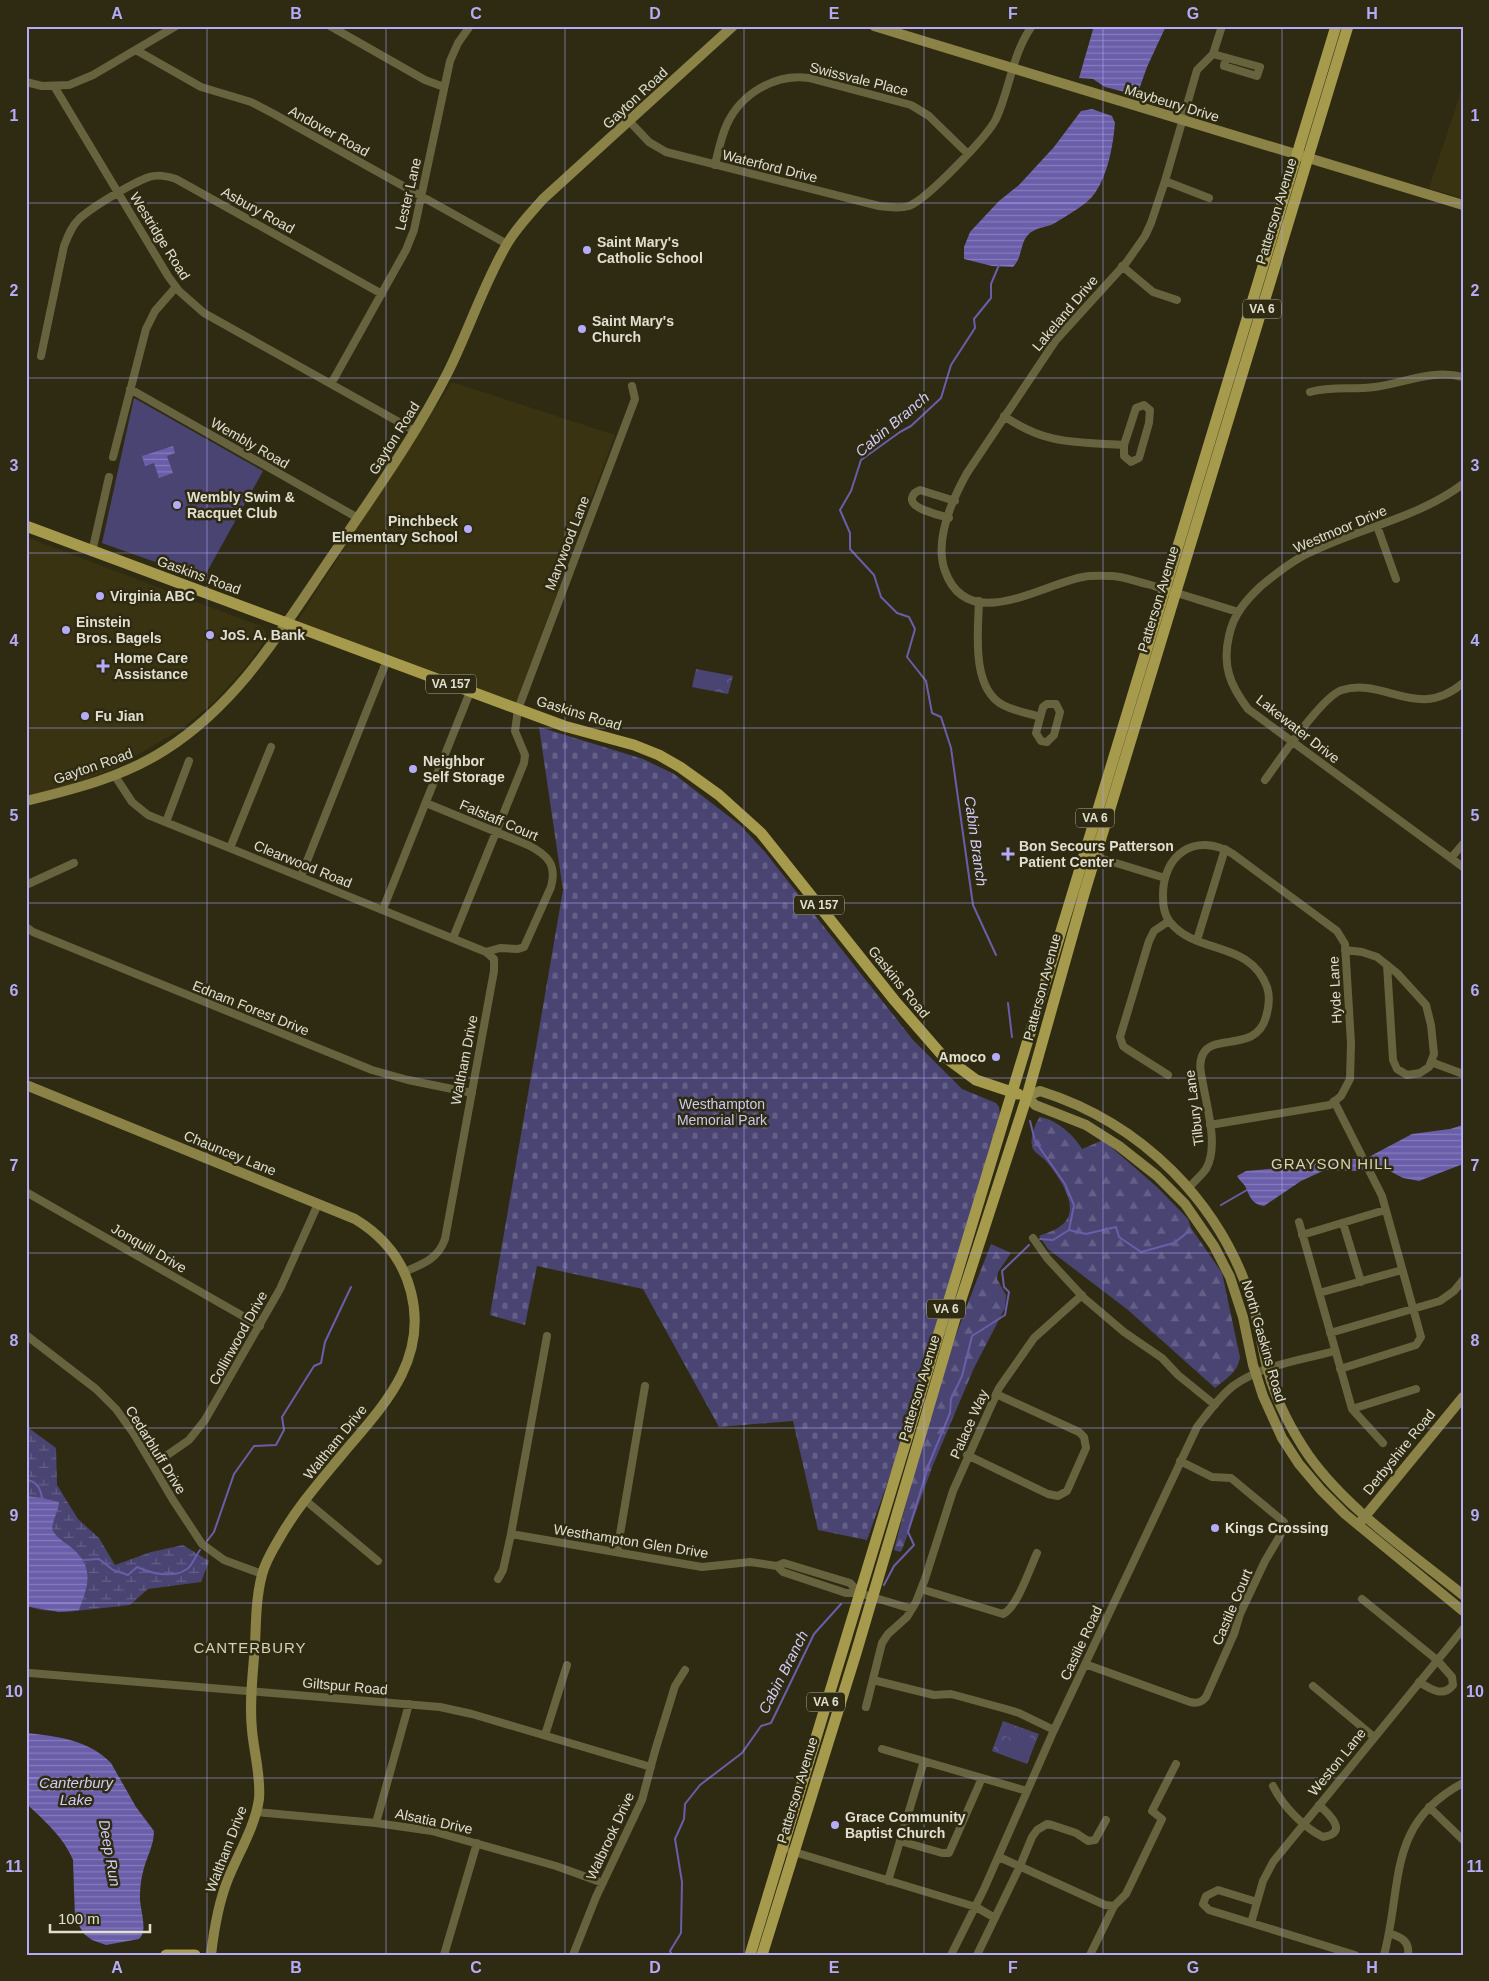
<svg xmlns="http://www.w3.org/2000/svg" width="1489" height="1981" font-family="Helvetica,sans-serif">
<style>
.built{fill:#393312}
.forest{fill:url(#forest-firs)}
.wetland{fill:url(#wetland-marsh)}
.cemetery{fill:url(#cemetery-stones)}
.park{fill:url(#park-crowns)}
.pitch{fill:#4a4473}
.water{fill:url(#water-rules)}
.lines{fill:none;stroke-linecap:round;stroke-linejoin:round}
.stream{stroke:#6a5eaa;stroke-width:2}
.street{stroke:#68633f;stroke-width:8}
.secondary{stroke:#8b8247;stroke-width:10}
.primary{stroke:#a69a4d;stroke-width:11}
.grid{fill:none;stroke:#b5acf9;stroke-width:1;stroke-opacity:0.55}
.poi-dot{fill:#b5acf9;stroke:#2f2b12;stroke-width:2}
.labels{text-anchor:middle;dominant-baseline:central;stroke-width:5;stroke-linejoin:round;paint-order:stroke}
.shield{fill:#2f2b12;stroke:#aca997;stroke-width:1}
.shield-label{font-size:12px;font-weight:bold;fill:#e1dfd0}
.street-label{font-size:14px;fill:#e1dfd0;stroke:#2f2b12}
.poi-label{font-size:14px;font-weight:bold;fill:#e1dfd0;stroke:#2f2b12;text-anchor:start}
.park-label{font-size:14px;fill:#cbc8f2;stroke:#2f2b12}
.water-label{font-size:15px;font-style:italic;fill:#d0ccf7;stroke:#2f2b12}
.neighbourhood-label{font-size:15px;letter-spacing:1px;fill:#d6d2b4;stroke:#2f2b12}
.neatline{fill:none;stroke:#b5acf9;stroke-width:2}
.grid-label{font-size:16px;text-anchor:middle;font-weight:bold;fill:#b5acf9}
</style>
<defs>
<pattern id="forest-firs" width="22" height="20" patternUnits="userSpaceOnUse" patternTransform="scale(1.25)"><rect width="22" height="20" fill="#4a4473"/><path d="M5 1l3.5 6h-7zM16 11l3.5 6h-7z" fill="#645f86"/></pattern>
<pattern id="wetland-marsh" width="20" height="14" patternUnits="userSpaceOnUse" patternTransform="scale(1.25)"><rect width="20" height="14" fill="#4a4473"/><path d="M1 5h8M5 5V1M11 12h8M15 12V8" fill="none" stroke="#645f86"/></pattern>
<pattern id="cemetery-stones" width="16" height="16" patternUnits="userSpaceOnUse" patternTransform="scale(1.25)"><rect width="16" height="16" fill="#4a4473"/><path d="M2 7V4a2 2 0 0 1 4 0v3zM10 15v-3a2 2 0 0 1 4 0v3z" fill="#645f86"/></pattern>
<pattern id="park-crowns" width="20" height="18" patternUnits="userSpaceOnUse" patternTransform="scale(1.25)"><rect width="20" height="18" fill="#4a4473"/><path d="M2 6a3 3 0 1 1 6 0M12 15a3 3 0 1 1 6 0" fill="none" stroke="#645f86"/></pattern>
<pattern id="water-rules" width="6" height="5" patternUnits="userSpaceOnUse" patternTransform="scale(1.25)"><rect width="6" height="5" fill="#6a5eaa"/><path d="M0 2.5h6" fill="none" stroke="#867cb8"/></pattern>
</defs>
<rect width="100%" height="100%" fill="#2f2b12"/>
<path class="built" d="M1463 85V199L1429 188Z
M452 382 615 435 516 703 296 623Z
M26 537 260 626 264 629 266 634 264 642 246 667 214 702 180 730 113 769 69 786 26 796Z"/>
<path class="forest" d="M1040 1117C1057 1120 1074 1135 1082 1149L1103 1140 1157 1187 1188 1219 1191 1228 1222 1273 1240 1357C1238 1372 1226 1379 1215 1388L1128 1310 1048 1249 1039 1236C1046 1233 1057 1230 1063 1224 1082 1207 1057 1174 1045 1160 1041 1156 1033 1152 1032 1146 1030 1138 1035 1123 1040 1117Z
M991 1244 1011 1253 998 1272 997 1279 1006 1295 1005 1308 974 1368 933 1465 902 1550 900 1552 894 1550C913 1477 932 1402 958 1330 968 1301 980 1273 991 1244Z"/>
<path class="wetland" d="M26 1426 56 1448 57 1485 78 1519 99 1538 115 1565 151 1552 183 1545 209 1561 201 1582 148 1589 130 1605 67 1612 41 1610 26 1606Z"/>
<path class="cemetery" d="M539 727 643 759 674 774 740 825 765 852 913 1040 962 1089 996 1103 999 1107 1000 1115 898 1453 867 1540 818 1530 793 1421 719 1427 643 1289 537 1266 525 1325 490 1315 563 890Z"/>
<path class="park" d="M696 669 733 676 728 694 692 687Z
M1003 1721 1039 1734 1027 1764 992 1751Z"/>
<path class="pitch" d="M134 398 263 471 203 579 102 543Z
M701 674 725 678 723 689 699 684Z
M1009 1725 1031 1734 1027 1744 1005 1736Z
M1004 1740 1026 1748 1022 1758 1000 1750Z"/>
<path class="water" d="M1094 26H1166L1147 67 1137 95 1105 87 1093 79 1079 78Z
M1092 109 1112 116 1115 123C1113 146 1108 174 1095 193 1087 205 1067 215 1055 223 1046 228 1034 227 1027 236 1020 245 1022 258 1013 267L992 266 964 259V247L970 232 999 201 1019 185 1054 147 1081 111Z
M173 446 175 453 167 456 173 473 159 478 154 463 145 466 142 456Z
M1463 1125V1164L1419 1181 1403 1178 1380 1166 1374 1165 1360 1171 1325 1170 1301 1181 1264 1206C1251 1204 1250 1196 1245 1186 1243 1183 1239 1180 1237 1176L1246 1171 1293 1167 1319 1161 1342 1164 1349 1159H1365L1412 1134 1450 1129Z
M26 1496 42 1498 59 1502C58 1513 53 1519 52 1529 56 1538 65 1542 72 1548 95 1568 88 1586 79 1610L59 1612 26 1606Z
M26 1733C57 1736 89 1740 111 1763L136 1807 154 1831C154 1846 146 1858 143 1872 141 1879 140 1888 140 1895 139 1908 149 1930 139 1939L106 1945 92 1940 84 1934 75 1919 73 1860C64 1837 43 1820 26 1803Z"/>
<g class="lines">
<path class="stream" d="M996 955 973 905 951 748 941 717 932 713 926 681 907 657 915 629 909 617 897 613 881 597 874 575 850 549V533L840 510 851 491 861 460 900 432 911 426 941 398 951 365 975 328 974 319 991 298V284L999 265
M1008 1003 1012 1037
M1030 1121 1035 1141 1065 1184 1074 1205 1069 1230 1053 1240 1040 1239
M1221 1205 1247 1190
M1069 1230 1086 1234 1116 1227 1119 1237 1141 1252 1174 1243 1188 1232
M26 1480C37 1481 41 1489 42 1499
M207 1541 214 1532 234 1474 254 1446 276 1445 284 1430 282 1417 314 1366 321 1363 325 1342 351 1287
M83 1560 99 1559 113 1570 128 1575 137 1567C150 1573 173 1579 187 1569 192 1566 196 1555 200 1550
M884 1585 894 1566 914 1545 908 1532 929 1464 950 1413 951 1399 962 1376 972 1336 1005 1315 1009 1292 1004 1287 1002 1271 1029 1245
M672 1955 670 1951 681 1933 682 1882 675 1839 684 1819 685 1804 700 1785 742 1753 761 1726 771 1723 814 1634 841 1604"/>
<path class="street" d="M330 26 425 80 444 87
M1222 26 1213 54 1197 70 1165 181 1151 223 1145 236 1126 263 1056 340 967 473C952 500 934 541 945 571 968 635 1042 584 1083 577 1092 575 1101 576 1110 576 1122 576 1135 581 1147 584 1178 593 1208 603 1238 612
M136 50 201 87 251 102 274 114 507 244
M1213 54 1260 67 1257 76 1224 66 1226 58
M26 82 42 86 69 85 93 75 176 26
M54 86 168 276 179 291 204 313 415 431
M630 122 649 142 666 152 879 206C889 207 899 209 909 206 927 199 987 137 996 119 1010 89 1012 54 1032 26
M715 165C718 152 721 137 727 124 741 94 775 73 809 78L911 105 929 116 968 154
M1165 181 1209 198
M1122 266 1153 292 1177 300
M41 356 64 246C68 236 71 227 79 219 92 207 132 183 149 177 158 174 167 176 176 179L382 294
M331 384 406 250 414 230 450 61 458 43 470 26
M130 389 358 518
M1310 392C1331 386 1353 390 1375 387 1405 383 1431 369 1463 377
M1144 405 1150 410 1149 423 1139 458 1131 462 1124 456V445L1136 408Z
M1004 416C1046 445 1076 442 1124 445
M113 457 146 329 155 311 176 287
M1463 484C1415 520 1353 529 1301 557 1287 565 1273 576 1261 586 1246 600 1233 615 1229 636 1222 666 1230 685 1248 709L1463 867
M949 518C940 515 910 509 912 498 913 493 916 492 920 490L955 501
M1377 526 1396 579
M92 552 109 477
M979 601C978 631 971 688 1003 705 1014 711 1028 713 1040 717
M1047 704H1056L1060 712 1054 735 1047 742 1041 741 1036 733 1043 707Z
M115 776 132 802 148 815 486 952 494 959V971L445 1239C438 1259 423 1264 404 1272
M1265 780C1279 761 1322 696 1342 690 1385 677 1417 722 1463 683
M426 803 528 845C548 855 557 865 551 887L524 947 518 949 500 948 486 952
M166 822 189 761
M230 848 271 747
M1093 856 1165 878
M1451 858 1463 844
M301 876 387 660
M26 885 74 863
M383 909 470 692
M26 927 33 932 372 1070 408 1080 472 1093
M453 938 524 763 525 755 515 731 518 709 635 399 632 386
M1197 940 1225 849
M1345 950 1362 952 1377 957 1397 973 1426 1005 1431 1025 1434 1054 1429 1067 1420 1073 1407 1075 1397 1069 1393 1060 1387 965
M1431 1062 1463 1074
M1168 1075 1127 1049 1123 1046 1120 1037 1149 941 1154 931 1169 921
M1334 1101 1382 1196 1421 1337 1416 1345 1340 1369
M1188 1188C1194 1182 1201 1176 1206 1169 1219 1147 1207 1108 1203 1084 1201 1074 1198 1063 1203 1054 1213 1033 1256 1053 1266 1017 1269 1007 1270 996 1267 987 1250 940 1196 955 1170 922 1164 915 1163 906 1163 897 1162 855 1195 831 1233 854L1337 931 1345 944 1351 1043 1350 1079 1341 1096 1330 1105 1210 1125
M26 1192 260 1326
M1299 1222 1352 1409 1383 1443
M1343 1223 1361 1282
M1302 1235 1385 1210
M1033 1238 1047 1258 1084 1298 1124 1332 1162 1358 1178 1375 1215 1405
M1319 1293 1402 1270
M1330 1333 1440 1301 1454 1291 1463 1280
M26 1335 96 1389 116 1409 134 1434 173 1500 202 1544 224 1560 262 1574
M1352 1409 1416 1389
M967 1455 1048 1494 1058 1496 1067 1491 1086 1448 1084 1437 1079 1432 996 1394
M153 1465 189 1440 205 1420 280 1289 318 1204
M305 1500 378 1561
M511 1534 702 1567 750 1562 777 1566 784 1563 850 1583 859 1593
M617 1552 645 1386
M777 1566 783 1572 846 1593H859L912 1609
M498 1579 503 1570 511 1534 547 1336
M921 1589 1003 1614C1017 1608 1030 1568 1037 1553
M1362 1599 1437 1660 1452 1677 1453 1685C1443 1698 1430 1689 1419 1682
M1085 1664 1190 1702C1198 1704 1202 1702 1206 1697L1234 1634 1240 1614 1265 1561 1281 1534 1284 1522 1231 1478 1212 1477 1180 1461
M30 1673 440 1707 472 1714 651 1767
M873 1680 934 1695 951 1694 1006 1709 1019 1713 1054 1730
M1313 1686 1374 1737
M866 1707 882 1643 888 1634 907 1617 916 1602 925 1579 953 1491 999 1388 1034 1338 1082 1295
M545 1735 567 1665
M882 1749 1027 1791
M1273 1786C1283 1806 1303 1827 1323 1837 1350 1833 1328 1813 1319 1805
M1429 1807 1463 1840
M256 1812 376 1823 432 1831 556 1866 603 1883
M376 1823 409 1704
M900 1841 942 1853H949L982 1778
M791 1851 976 1907 995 1918
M999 1857 1105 1905 1114 1906
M888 1881 924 1761
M1257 1902 1218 1890 1206 1896 1203 1904 1209 1910 1355 1955
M1251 1923 1263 1881 1273 1862 1463 1629
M1389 1933C1401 1937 1410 1941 1408 1955
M444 1955 477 1843
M573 1955 596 1897 642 1800 655 1751 675 1686 685 1670
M951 1955 984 1889 1054 1730 1197 1427C1208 1413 1219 1397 1233 1386 1262 1365 1301 1360 1335 1351
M977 1955 1020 1866 1032 1837 1037 1830 1047 1824 1052 1825 1076 1833 1088 1841 1095 1840 1106 1820
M1090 1955 1114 1906 1126 1894 1162 1819 1152 1811 1176 1764
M1384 1955C1403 1884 1386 1824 1463 1783"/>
<path class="secondary" d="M874 26 1463 205
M26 801C75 789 123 777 165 750 242 701 285 624 336 550 375 492 416 435 448 372 469 330 483 285 507 244 517 227 530 214 543 199L733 26
M26 1085 355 1219C383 1236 403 1260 411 1292 428 1359 385 1404 345 1451 322 1479 297 1507 279 1539 272 1551 265 1562 262 1575 256 1597 256 1622 255 1645 253 1673 249 1702 252 1730 254 1753 261 1776 259 1799 255 1827 238 1854 228 1879 218 1904 214 1929 211 1955
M1362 1520 1463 1397
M1463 1595C1410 1552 1339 1504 1303 1447 1287 1422 1274 1395 1267 1367 1262 1347 1259 1325 1253 1305 1221 1202 1142 1123 1040 1091L1027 1096 1035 1105 1086 1125 1119 1146 1157 1176 1185 1204 1214 1246 1230 1277 1243 1317 1253 1365 1263 1396 1282 1438 1299 1464 1321 1490 1345 1514 1463 1611"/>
<path class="primary" d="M26 526 507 705 564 726 634 745 659 755 680 767 719 795 761 833 895 1001 941 1054 976 1080 1018 1094
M166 1955H195
M750 1955 1336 26
M762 1955 856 1653 956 1315 1027 1096 1084 894 1348 26"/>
</g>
<path class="grid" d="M207 26V1955M386 26V1955M565 26V1955M744 26V1955M924 26V1955M1103 26V1955M1282 26V1955M26 203H1463M26 378H1463M26 553H1463M26 728H1463M26 903H1463M26 1078H1463M26 1253H1463M26 1428H1463M26 1603H1463M26 1778H1463"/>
<g class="poi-dot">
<circle cx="587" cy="250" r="5"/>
<circle cx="582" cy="329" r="5"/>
<circle cx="177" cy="505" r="5"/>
<circle cx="468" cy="529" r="5"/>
<circle cx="100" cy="596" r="5"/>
<circle cx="66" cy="630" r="5"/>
<circle cx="210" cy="635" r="5"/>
<path d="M100.5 658.5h5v5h5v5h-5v5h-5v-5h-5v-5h5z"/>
<circle cx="85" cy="716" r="5"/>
<circle cx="413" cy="769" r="5"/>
<path d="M1005.5 846.5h5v5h5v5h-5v5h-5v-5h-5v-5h5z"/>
<circle cx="996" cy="1057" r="5"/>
<circle cx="1215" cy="1528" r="5"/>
<circle cx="835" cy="1825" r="5"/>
</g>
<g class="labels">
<g class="shield">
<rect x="1243" y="299.5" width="38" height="19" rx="4"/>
<rect x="426" y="674.5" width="50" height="19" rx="4"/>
<rect x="1076" y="808.5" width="38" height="19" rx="4"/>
<rect x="794" y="895.5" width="50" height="19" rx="4"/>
<rect x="927" y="1299.5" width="38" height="19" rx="4"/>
<rect x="807" y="1692.5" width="38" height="19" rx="4"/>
</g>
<g class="shield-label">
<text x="1262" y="309">VA 6</text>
<text x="451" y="684">VA 157</text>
<text x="1095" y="818">VA 6</text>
<text x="819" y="905">VA 157</text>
<text x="946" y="1309">VA 6</text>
<text x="826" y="1702">VA 6</text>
</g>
<g class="street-label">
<text transform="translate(859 79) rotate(14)">Swissvale Place</text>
<text transform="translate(635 98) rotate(-43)">Gayton Road</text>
<text transform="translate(1172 103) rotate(17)">Maybeury Drive</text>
<text transform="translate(329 131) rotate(29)">Andover Road</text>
<text transform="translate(770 166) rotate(14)">Waterford Drive</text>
<text transform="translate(408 194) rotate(-77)">Lester Lane</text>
<text transform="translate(258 210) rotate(29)">Asbury Road</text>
<text transform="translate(1276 211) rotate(-73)">Patterson Avenue</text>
<text transform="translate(160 236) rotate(58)">Westridge Road</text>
<text transform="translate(1065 313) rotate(-50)">Lakeland Drive</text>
<text transform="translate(394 438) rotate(-58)">Gayton Road</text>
<text transform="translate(250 443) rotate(30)">Wembly Road</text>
<text transform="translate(1340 529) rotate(-23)">Westmoor Drive</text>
<text transform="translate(567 543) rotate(-69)">Marywood Lane</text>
<text transform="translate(199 575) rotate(20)">Gaskins Road</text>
<text transform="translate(1158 599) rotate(-73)">Patterson Avenue</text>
<text transform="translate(579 713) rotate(17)">Gaskins Road</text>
<text transform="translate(1298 729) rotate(38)">Lakewater Drive</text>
<text transform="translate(93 766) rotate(-19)">Gayton Road</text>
<text transform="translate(499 820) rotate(23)">Falstaff Court</text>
<text transform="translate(303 864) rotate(22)">Clearwood Road</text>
<text transform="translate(899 982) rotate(51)">Gaskins Road</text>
<text transform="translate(1042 987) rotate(-75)">Patterson Avenue</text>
<text transform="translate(1335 990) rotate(-93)">Hyde Lane</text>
<text transform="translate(251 1008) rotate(22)">Ednam Forest Drive</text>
<text transform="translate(464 1060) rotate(-79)">Waltham Drive</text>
<text transform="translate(1194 1108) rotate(-97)">Tilbury Lane</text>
<text transform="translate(230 1153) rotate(22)">Chauncey Lane</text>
<text transform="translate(149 1248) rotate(30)">Jonquill Drive</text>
<text transform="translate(238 1338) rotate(-61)">Collinwood Drive</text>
<text transform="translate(1264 1341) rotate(74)">North Gaskins Road</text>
<text transform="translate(919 1388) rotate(-73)">Patterson Avenue</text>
<text transform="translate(969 1424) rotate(-66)">Palace Way</text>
<text transform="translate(335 1442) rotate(-51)">Waltham Drive</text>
<text transform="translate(156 1450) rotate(58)">Cedarbluff Drive</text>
<text transform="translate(1399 1452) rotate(-51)">Derbyshire Road</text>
<text transform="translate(631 1541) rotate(9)">Westhampton Glen Drive</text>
<text transform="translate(1232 1607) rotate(-67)">Castile Court</text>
<text transform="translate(1081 1643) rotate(-65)">Castile Road</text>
<text transform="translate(345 1686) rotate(5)">Giltspur Road</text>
<text transform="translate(1337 1762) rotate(-51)">Weston Lane</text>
<text transform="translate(797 1790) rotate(-73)">Patterson Avenue</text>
<text transform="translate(434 1821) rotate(12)">Alsatia Drive</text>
<text transform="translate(610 1836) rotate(-65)">Walbrook Drive</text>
<text transform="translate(226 1849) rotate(-69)">Waltham Drive</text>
</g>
<g class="poi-label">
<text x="597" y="242">Saint Mary's<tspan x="597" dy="16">Catholic School</tspan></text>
<text x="592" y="321">Saint Mary's<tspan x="592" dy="16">Church</tspan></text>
<text x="187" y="497">Wembly Swim &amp;<tspan x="187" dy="16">Racquet Club</tspan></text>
<text x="458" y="521" text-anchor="end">Pinchbeck<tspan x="458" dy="16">Elementary School</tspan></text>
<text x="110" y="596">Virginia ABC</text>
<text x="76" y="622">Einstein<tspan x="76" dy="16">Bros. Bagels</tspan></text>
<text x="220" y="635">JoS. A. Bank</text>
<text x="114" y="658">Home Care<tspan x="114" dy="16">Assistance</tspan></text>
<text x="95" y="716">Fu Jian</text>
<text x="423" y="761">Neighbor<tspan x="423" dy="16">Self Storage</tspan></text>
<text x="1019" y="846">Bon Secours Patterson<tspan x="1019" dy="16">Patient Center</tspan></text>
<text x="986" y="1057" text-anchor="end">Amoco</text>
<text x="1225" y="1528">Kings Crossing</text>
<text x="845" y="1817">Grace Community<tspan x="845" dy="16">Baptist Church</tspan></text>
</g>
<g class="park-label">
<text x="722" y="1104">Westhampton<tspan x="722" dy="16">Memorial Park</tspan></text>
</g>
<g class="water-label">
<text transform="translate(892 424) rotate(-40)">Cabin Branch</text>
<text transform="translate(976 841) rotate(82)">Cabin Branch</text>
<text transform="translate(783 1672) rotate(-63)">Cabin Branch</text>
<text x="76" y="1782">Canterbury<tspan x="76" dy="17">Lake</tspan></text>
<text transform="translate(110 1853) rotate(80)">Deep Run</text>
</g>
<g class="neighbourhood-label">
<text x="1332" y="1163">GRAYSON HILL</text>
<text x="250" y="1647">CANTERBURY</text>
</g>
</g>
<rect width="1489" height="1981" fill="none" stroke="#2f2b12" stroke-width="55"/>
<path d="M50 1924v8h100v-8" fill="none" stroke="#e1dfd0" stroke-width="2.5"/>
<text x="58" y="1924" font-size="15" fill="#e1dfd0" stroke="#2f2b12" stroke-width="4" paint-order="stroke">100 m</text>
<rect x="28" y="28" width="1434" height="1926" class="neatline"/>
<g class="grid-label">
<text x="117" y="19">A</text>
<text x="296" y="19">B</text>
<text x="476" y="19">C</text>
<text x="655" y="19">D</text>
<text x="834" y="19">E</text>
<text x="1013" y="19">F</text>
<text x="1193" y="19">G</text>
<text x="1372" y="19">H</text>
<text x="14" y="121">1</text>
<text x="1475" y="121">1</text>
<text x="14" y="296">2</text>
<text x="1475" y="296">2</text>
<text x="14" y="471">3</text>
<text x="1475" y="471">3</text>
<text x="14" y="646">4</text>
<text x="1475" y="646">4</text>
<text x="14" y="821">5</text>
<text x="1475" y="821">5</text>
<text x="14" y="996">6</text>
<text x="1475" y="996">6</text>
<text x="14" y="1171">7</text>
<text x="1475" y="1171">7</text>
<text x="14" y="1346">8</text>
<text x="1475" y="1346">8</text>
<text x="14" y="1521">9</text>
<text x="1475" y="1521">9</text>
<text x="14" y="1697">10</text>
<text x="1475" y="1697">10</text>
<text x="14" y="1872">11</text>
<text x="1475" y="1872">11</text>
<text x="117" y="1973">A</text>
<text x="296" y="1973">B</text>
<text x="476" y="1973">C</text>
<text x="655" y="1973">D</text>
<text x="834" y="1973">E</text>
<text x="1013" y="1973">F</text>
<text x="1193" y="1973">G</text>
<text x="1372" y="1973">H</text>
</g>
</svg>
